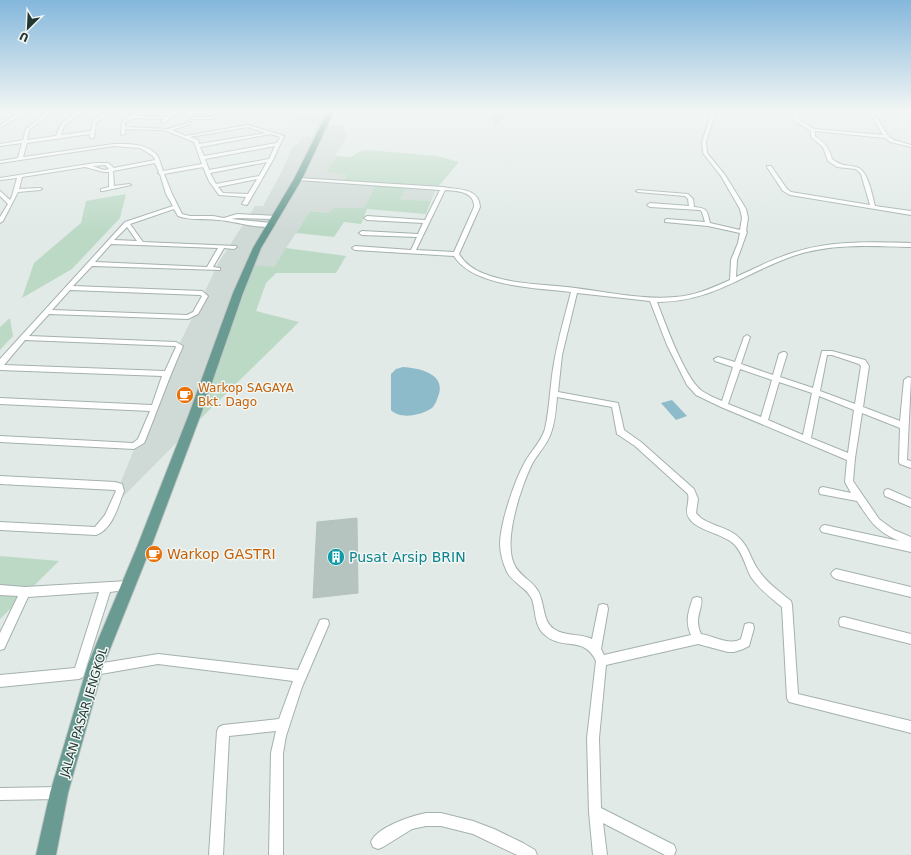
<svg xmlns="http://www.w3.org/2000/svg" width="911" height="855" font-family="'DejaVu Sans',sans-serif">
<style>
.built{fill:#cfd9d6}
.green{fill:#bcd9c6}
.water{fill:#8ebbc9}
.building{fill:#b6c4c0;stroke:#b4c3be}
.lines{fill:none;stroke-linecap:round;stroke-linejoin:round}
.minor-casing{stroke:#a4b1ae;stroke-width:2}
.primary-casing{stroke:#c1c7c6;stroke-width:2}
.minor{fill:#fff;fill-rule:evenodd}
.primary{fill:#6a9b92;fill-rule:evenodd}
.labels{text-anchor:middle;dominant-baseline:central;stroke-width:3;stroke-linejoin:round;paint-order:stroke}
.food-label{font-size:12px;fill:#c56008;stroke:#f1f7f4;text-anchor:start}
.street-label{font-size:12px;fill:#233835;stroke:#f1f7f4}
.near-food-label{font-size:14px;fill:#c56008;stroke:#f1f7f4;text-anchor:start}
.near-culture-label{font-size:14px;fill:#0d838f;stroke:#f1f7f4;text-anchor:start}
</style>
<rect width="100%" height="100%" fill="#e1eae7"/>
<path class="built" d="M300 114 328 116 326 125H342L347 136 326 172 348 175 344 181 376 184 364 208H333L329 213 310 211 274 267 188 431 109 511 164 376 219 262 255 206H263L283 169 293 145H298L301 137H312L318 123 294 121Z
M408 186 436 189 431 201 400 199Z"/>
<path class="green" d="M487 111H511L495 127Z
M367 150 437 156 459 162 436 189 408 186 400 199 431 201 426 214 367 209 361 224 344 222 334 237 296 233 310 211 329 213 333 208H364L376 184 344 182 347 175 326 172 336 156 351 157 360 151Z
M126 194 120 218 72 269 22 298 34 263 81 223 86 201Z
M286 248 346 256 336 273H276L266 283 256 311 299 322 188 431 248 265 274 267Z
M10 318 13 336 0 350V327Z
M0 556 59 561 0 619Z"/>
<path class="water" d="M403 367C418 368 445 373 439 394 437 399 436 404 432 408 422 415 400 420 391 410V374L396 369Z
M672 400 687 416 676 420 661 403Z"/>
<path class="building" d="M357 518 358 593 313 598 317 522Z"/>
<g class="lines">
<defs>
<path id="minor" d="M22 111H27L0 128V125Z
M49 111H54L29 130 27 140 56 136 61 124 78 111H83L64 126 61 135 91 131 93 122 106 111H111L96 123 94 138H90V134L27 143 23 157 114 144C127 144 146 143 156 154 160 158 161 166 163 171L202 164 194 142 164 130 125 129V134L121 135 122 122 128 118 129 116C134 115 138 111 144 111L137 116 167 117 173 111H178L164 123 161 122 164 119 133 118 125 123V127L168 129 190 122V124L172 130 186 136 248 125 284 136 273 160 247 205 242 204 246 197 219 195 209 181 203 167 164 174 172 194 182 214 190 216H213L224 218 237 214 277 216 278 217 275 219 237 218 231 219 271 223 274 225 273 226C254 229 236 221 218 220 204 218 192 221 178 216L174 209 130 224 143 242 236 246 237 247 234 249 224 248 213 267 220 268V270L92 266 73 286 202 291 208 296 198 314 188 319 49 314 29 336 176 342 183 346C169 377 158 409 145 441L144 443 134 449 0 442V436L133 443 138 439 150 411 0 404V398L152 405 162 376 0 370V359L125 222 173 206 166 194 160 174 158 173 159 172 155 163 113 171 114 186 129 184 131 185 103 191H101V189L109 187V172H104L85 167 22 177 19 189 40 188 42 189 40 190 18 192 3 221 0 223V217L8 204 0 196V191L10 200 12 196 17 178 0 180V178L95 163H108L114 168 155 160 153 156 140 148 114 146 0 163V161L18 158 22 143 0 146V144L23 140 26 129ZM248 127 266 133 199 144 198 140 190 137ZM271 134 280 137 277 143 204 156 200 147ZM275 146 269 159 209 170 205 159ZM267 162 259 176 216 184 210 173ZM105 165 109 169 104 170 92 166ZM257 179 248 194 223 193 218 187ZM127 227 137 241 114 240ZM111 244 218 248 207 267 95 262ZM70 290 200 295 202 296 193 312 187 315 52 310ZM25 340 175 346 176 347 165 371 4 365Z
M712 111H716L706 142 707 153 725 175 746 209 748 218 746 231 747 232 737 260 736 277C755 268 773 259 792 253 830 240 872 242 911 243V247C873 246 833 243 796 255 745 272 714 302 657 302 665 323 685 379 702 391 708 395 715 398 722 401L733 367 715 361 714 359 718 357 735 362 744 337 747 335 750 337 741 364 773 375 779 354 783 352H785L787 354 780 377 813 388 822 351H832L865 360 869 366 863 407 900 421 904 380 908 377 911 378 907 460 911 461V468L900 464 899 462 900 428 862 413 855 458 853 481 879 519 894 530 911 537V552L822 532 820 529 822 526 825 525 899 541C875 530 871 522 857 501L820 494 819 491 820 488 823 487 851 493 845 482 847 460 721 407 696 395 687 385 667 345 650 301 577 293 562 355 558 392 618 403 624 430 641 442 694 489 698 499 696 513C705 525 725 526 736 535 749 545 750 559 759 571 767 583 780 592 791 601L792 605 798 694 911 721V733L789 702 787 698 782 607C771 598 759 589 751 577 745 566 743 553 734 544 722 533 697 531 689 518 684 511 690 503 688 494L635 446 617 434 612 407 557 397C556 409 555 422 551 433 547 445 538 453 532 464 521 487 503 540 514 564 519 576 532 580 538 591 545 603 542 621 554 629 565 637 580 633 592 639L599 605 603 604 607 605 608 609 601 649 604 655 691 635C685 622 688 612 693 598L697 597 701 598C704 607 693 618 701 634 714 636 729 646 741 639L745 624 749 623 753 624 754 628 749 646 743 649 734 652H728L698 644 606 665 599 738 601 808 674 845 676 850 674 855H665L603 823 607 855H593L589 812 587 738 596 661C584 635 563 651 545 635 534 626 536 611 532 599 527 588 513 583 507 572 503 563 500 553 500 543 501 521 514 482 525 462 531 451 541 442 545 429 550 407 550 384 554 363 558 339 565 316 571 292 538 288 473 287 454 256L355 250 352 248 355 246 411 250 417 237 362 235 359 233 362 231 418 234 423 223 367 220 364 218 367 216 425 220 440 190 298 180 296 179 298 178 443 187C457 190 479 187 480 207L459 254C465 264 474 270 485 274 513 285 546 284 575 288 607 292 642 300 675 297 694 296 712 288 730 280L731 260 738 243 740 233 708 226 665 222V220L667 219 705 222 702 212 700 210 650 207 647 205 650 203 689 206 688 199 685 196 638 192 636 191 638 190 688 194 693 199 694 207C708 208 707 211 710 223L740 230 742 218 740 209 721 176 703 153 702 142ZM445 190C456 191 475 191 474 207L454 252 416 250ZM827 355H832L859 364 861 366 855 404 820 391ZM740 369 772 380 761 417 728 404ZM779 382 812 393 803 435 768 420ZM819 396 854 410 848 453 811 438Z
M793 111H797L798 119 814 129 883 135 869 111H873L888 136 894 140 911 145V147L890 142 885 138 815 131V136C824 142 830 149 832 159 843 167 844 164 856 167 868 169 872 195 875 206L911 211V215L790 195 783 191 767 167V166H771L787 189 791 192 870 205 861 174 856 169 837 167 828 161 823 147 811 137V131L795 121Z
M192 117H213L215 118 213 119H191Z
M0 476 115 482 122 484 124 491C118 506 113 529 96 535L0 530V522L95 527 105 515 116 491 115 490 0 484Z
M888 489 911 499V507L885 496 884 493 885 490Z
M836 569 911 587V597L836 579 833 577 831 574 833 571Z
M128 581 132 583 133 586 132 589 110 592 83 677 79 679 0 687V675L75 668 99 592 28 597 4 649 0 650V633L18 596 0 595V585L25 587Z
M844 617 911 634V644L844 627 840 626 839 622 840 618Z
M324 619 328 620 329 624 302 687 286 736 283 753V855H269L271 753 276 731 229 736 223 855H209L217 731 219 727 223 725 279 719 293 681 158 664 95 675 91 673 89 669 91 665 158 654 298 670 320 620Z
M59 787 63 789 65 793 63 797 59 799 0 800V788Z
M426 813H441L473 821 494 829 523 843 535 850 537 855H517L473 834 441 826H426L412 829 383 847 378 849 373 847 371 842C377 827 411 816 426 813Z"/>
<path id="primary" d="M328 111H334L302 179 261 248 243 293 201 414 151 547 104 664 68 793 56 855H36L50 793 88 664 137 547 189 414 233 293 253 248 294 179Z"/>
</defs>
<use href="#minor" class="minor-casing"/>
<use href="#primary" class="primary-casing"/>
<use href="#minor" class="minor"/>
<use href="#primary" class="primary"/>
</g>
<linearGradient id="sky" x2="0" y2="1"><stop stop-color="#84b7dc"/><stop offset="0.48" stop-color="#f2f6f4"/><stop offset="1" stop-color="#f2f6f4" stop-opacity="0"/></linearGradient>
<rect width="911" height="231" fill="url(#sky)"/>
<defs>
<symbol id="cafe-disc" viewBox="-11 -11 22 22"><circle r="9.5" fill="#e8710a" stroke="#f1f7f4"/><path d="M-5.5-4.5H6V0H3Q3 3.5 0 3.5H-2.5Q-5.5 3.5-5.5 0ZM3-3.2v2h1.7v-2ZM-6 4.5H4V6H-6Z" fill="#fff"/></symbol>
<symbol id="building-disc" viewBox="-11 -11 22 22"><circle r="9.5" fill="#0f9aa8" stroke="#f1f7f4"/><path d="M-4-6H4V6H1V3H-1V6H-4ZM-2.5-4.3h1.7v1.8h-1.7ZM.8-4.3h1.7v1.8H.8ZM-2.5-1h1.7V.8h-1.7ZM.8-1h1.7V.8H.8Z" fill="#fff"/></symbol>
</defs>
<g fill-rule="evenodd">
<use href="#cafe-disc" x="175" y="385" width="20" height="20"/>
<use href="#cafe-disc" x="144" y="544" width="20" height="20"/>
<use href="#building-disc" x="326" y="547" width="20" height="20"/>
</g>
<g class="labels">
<g class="food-label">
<text x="198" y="388">Warkop SAGAYA<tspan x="198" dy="14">Bkt. Dago</tspan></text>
</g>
<g class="street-label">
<text transform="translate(84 712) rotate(-73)">JALAN PASAR JENGKOL</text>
</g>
<g class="near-food-label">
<text x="167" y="554">Warkop GASTRI</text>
</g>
<g class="near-culture-label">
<text x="349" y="557">Pusat Arsip BRIN</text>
</g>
</g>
<g transform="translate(28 28) rotate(204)" stroke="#f1f7f4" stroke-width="3" paint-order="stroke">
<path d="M0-3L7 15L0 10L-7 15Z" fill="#233835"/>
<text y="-6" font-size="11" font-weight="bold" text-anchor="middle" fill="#233835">U</text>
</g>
</svg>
